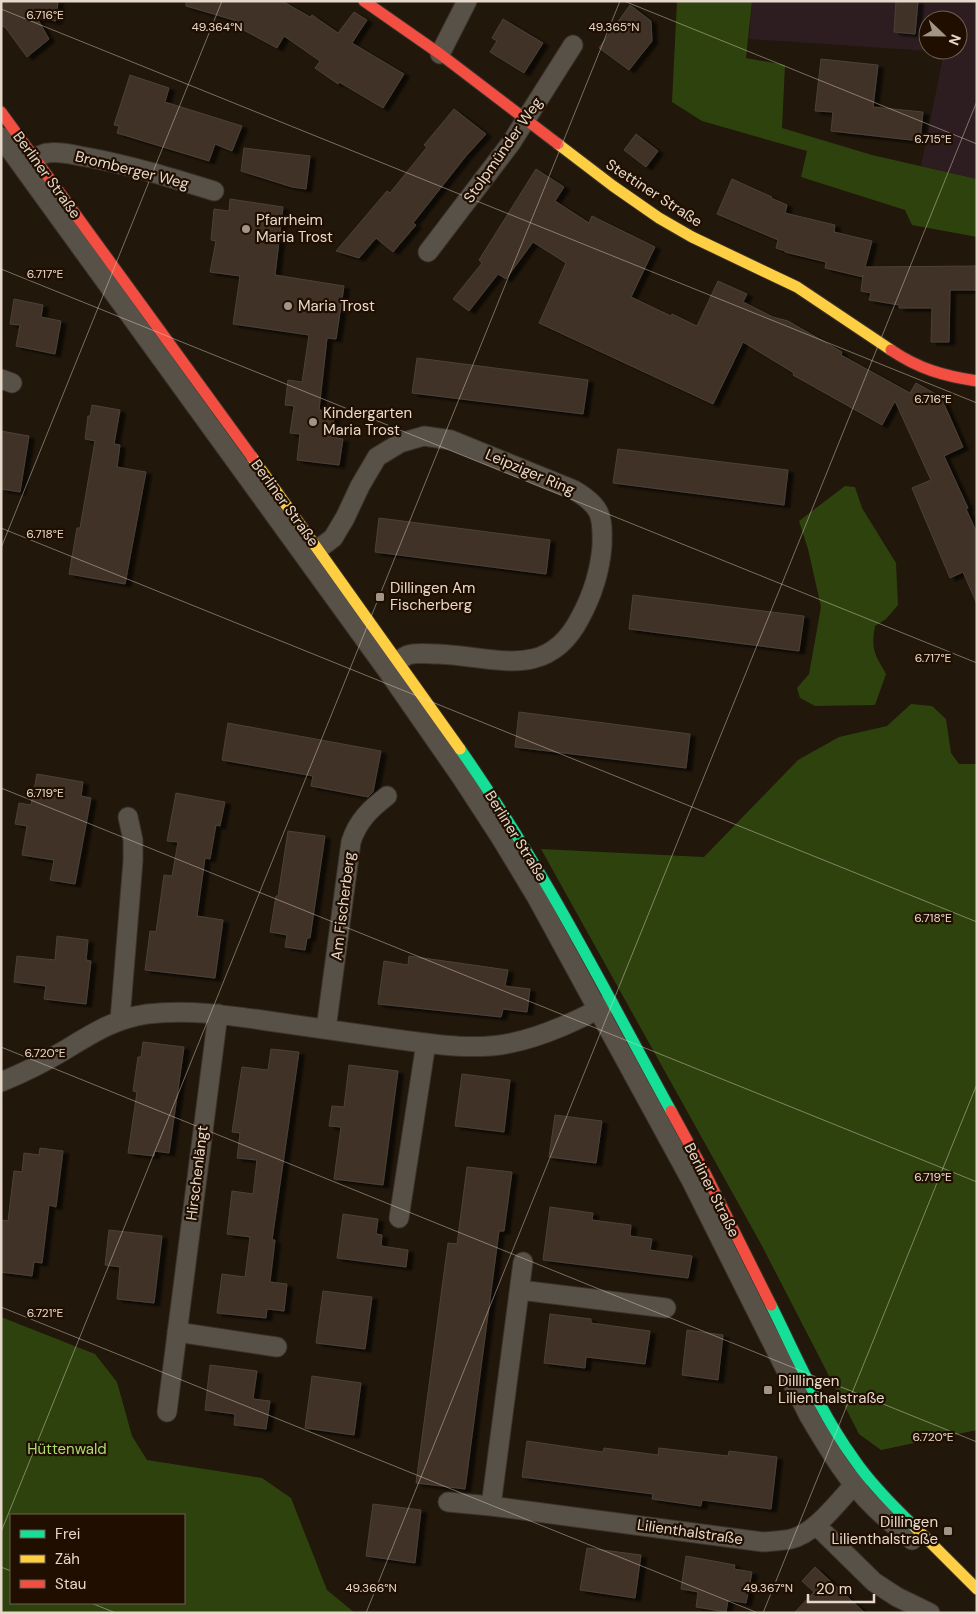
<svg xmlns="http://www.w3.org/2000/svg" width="978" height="1614" font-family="'DM Sans',sans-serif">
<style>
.commercial{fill:#2d1d21;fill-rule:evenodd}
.green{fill:#2e420e;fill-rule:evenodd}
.building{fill:#403327;stroke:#4b4138;filter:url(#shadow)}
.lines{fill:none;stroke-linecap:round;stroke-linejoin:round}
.street-casing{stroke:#3b332b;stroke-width:21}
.fast-casing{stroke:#3b332b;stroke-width:13}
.slow-casing{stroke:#3b332b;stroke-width:13}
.jam-casing{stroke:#3b332b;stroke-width:13}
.street{stroke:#585147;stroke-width:19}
.fast{stroke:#16e098;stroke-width:11}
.slow{stroke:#ffcf43;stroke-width:11}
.jam{stroke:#f24e42;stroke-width:11}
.ticks{fill:none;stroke:#e6d9cb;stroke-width:1;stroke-opacity:0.45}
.poi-dot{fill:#a19588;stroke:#200f00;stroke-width:2}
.labels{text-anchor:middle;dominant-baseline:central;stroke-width:4.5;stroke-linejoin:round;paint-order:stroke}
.street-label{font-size:15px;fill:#e6d9cb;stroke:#200f00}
.poi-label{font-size:15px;fill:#e6d9cb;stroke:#200f00;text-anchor:start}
.park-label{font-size:15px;fill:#a9df70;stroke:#200f00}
.ticks-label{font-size:12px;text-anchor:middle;fill:#e6d9cb;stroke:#200f00;stroke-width:4.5;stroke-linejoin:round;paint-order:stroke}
</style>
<defs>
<filter id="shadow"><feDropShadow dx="5.5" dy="3" stdDeviation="1" flood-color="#0009"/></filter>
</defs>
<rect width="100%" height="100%" fill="#21170b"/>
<path class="commercial" d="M752 1H977V179L921 166 944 52 749 39ZM928 20H958V50H928Z"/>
<path class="green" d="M677 1H752L746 58 785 65 782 128 872 155 977 179V237L912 225 905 210 801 177 807 151 702 121 672 102Z
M845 486 855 487 862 508 896 563 898 605 886 619 875 626C871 650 874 653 886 674L875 705 815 706 800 698 797 688 809 674 821 607 808 549 799 521Z
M911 704 932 706 946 719 951 753 959 764H977V1430L881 1450 859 1434 761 1244 541 849 704 857 798 760 839 737 887 726Z
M1 1317 95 1354 117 1382 132 1436 147 1460 262 1478 291 1498 327 1590 355 1613H1ZM184 1515V1603H11V1515Z"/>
<path class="building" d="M1 1H58L56 21 37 18 49 39 27 57 5 27 1 26Z
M186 1H282L310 17 312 15 338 33 354 12 367 20 352 43 404 74 383 108 339 82 338 84 315 68 320 61 284 36 277 48 234 25 237 21 186 6Z
M896 1H918L915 34 894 32Z
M630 5 651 21 652 41 629 70 599 48Z
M503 19 543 43 524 73 490 52 497 41 492 38Z
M821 59 878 65 873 107 923 112 920 141 831 131 833 112 815 111Z
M130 75 169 88 165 102 242 126 232 151 215 144 209 161 117 133 119 126 114 125Z
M454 109 486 134 466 156 413 223 416 225 393 252 376 238 359 258 336 251 387 191 390 193 427 147 424 145Z
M636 134 658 151 646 167 624 150Z
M244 148 310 156 306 189 292 187 241 171Z
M536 169 564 187 555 201 589 223 592 216 655 247 631 297 671 316 672 314 697 326 718 281 747 294 743 302 773 317 788 321 842 352 841 355 910 393 916 383 941 397 963 447 944 456 968 508 966 509 977 533V604L963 572 950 578 912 488 931 480 895 401 882 425 793 375 794 373 743 342 713 404 539 323 566 263 533 242 506 279 498 274 469 311 453 299 482 263 479 260Z
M732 179 772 197 771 198 787 205 785 213 835 225 834 232 872 241 865 267 977 266V290H950L949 342H931L932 308H899V305L869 300 871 293 861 291 863 275V277L825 268 826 262 785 252V251L776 248 778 240 717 214Z
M230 199 283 207 275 275 344 286 336 339 327 338 319 410 335 412 331 437 343 439 339 465 297 460 300 434 290 433 294 406 285 405 288 380 302 382 309 335 233 324 240 276 210 272 216 241 211 240 214 209 229 211Z
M14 299 43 305 41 317 61 321 55 354 16 346 20 325 10 324Z
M417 358 588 380 583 414 412 393Z
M92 405 120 410 114 444 120 445 117 467 146 472 125 584 69 574 77 528H80L84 505 95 441 85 439 88 416H90Z
M1 431 29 436 20 492 1 489Z
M618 449 788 470 784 505 613 483Z
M379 518 550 540 546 574 375 552Z
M633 595 804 616 799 651 629 629Z
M519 712 690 734 686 768 515 747Z
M228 723 381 751 373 792 368 797 311 786 313 776 222 760Z
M37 774 83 782 81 796 91 798 75 884 50 880 54 860 22 855 27 826 15 824 19 803 31 805Z
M176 793 225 802 220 826 216 825 210 859 205 858 197 916 223 920 215 978 145 970 150 931 156 932 164 875 172 876 178 842 167 841Z
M288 831 325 836 310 938H307L305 950 285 947 287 935 270 932 276 896H278Z
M57 936 88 940 86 960 91 961 86 1004 44 999 46 986 14 982 17 956 55 960Z
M409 956 508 970 505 986 530 989 527 1012 503 1009 501 1017 378 1004 384 961 408 965Z
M143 1042 184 1047 169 1153 154 1151V1156L128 1153 137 1092 133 1091 138 1057H141Z
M271 1049 299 1052 272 1240H275L270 1282 287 1284 284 1311 267 1309 266 1318 217 1313 222 1274 245 1277 250 1237 227 1234 232 1191 253 1194 257 1160 237 1158 240 1133 232 1132 242 1067 268 1070Z
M349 1065 398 1071 383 1185 334 1179 341 1127 329 1126 332 1106 344 1107Z
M462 1074 510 1080 504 1132 455 1126Z
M555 1115 602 1121 596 1163 549 1157Z
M40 1148 63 1151 56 1207 49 1205 42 1263 34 1262 32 1276 1 1272V1220L8 1221 14 1171 22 1172 24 1153 39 1155Z
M467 1167 512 1172 504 1231H499L465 1489 416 1483 448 1243 457 1244Z
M550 1207 593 1213 592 1220 631 1225 630 1236 652 1239 650 1250 692 1256 688 1278 543 1260Z
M343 1214 378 1219 376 1234 382 1235 381 1246 408 1250 406 1267 337 1258Z
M109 1230 162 1236 154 1303 117 1299 120 1267 105 1265Z
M323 1291 372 1297 365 1349 316 1343Z
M550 1314 591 1319V1323L650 1331 645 1364 586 1357 585 1368 544 1363Z
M687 1330 723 1335 718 1380 682 1375Z
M210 1365 257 1371 253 1399 270 1401 266 1429 234 1425 235 1414 205 1410Z
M312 1376 361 1383 354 1435 305 1428Z
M527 1441 603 1452 604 1448 658 1455 659 1448 728 1456 729 1451 777 1457 771 1509 702 1500 701 1506 652 1499 653 1494 522 1477Z
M373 1504 421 1510 415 1563 366 1556Z
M587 1548 641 1555 635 1598 580 1590Z
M686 1556 735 1565 734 1569 752 1572 746 1603 728 1600 726 1612 696 1607 698 1592 681 1589Z
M815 1567 865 1613H794L814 1592 802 1581Z"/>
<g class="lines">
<defs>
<path id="street" d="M440 54 467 1
M1 137 387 670 462 778 501 838 536 896 691 1180 809 1416C828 1448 847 1481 874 1507 886 1519 899 1529 912 1540
M24 166C31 161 39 154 48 153 60 151 74 155 86 157 130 165 172 178 214 191
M428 252 511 143 573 45
M1 379 12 383
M309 556 333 538 345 518 360 486 377 457 400 443 424 436 451 440 574 490C601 506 603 515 602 546 600 571 592 596 580 618 547 682 495 656 438 654 429 654 417 652 408 655 401 658 395 664 389 668
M120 1020 133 861V840L128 817
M326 1029 351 842C357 822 370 809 387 796
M1 1082C23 1073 45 1062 65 1050 93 1033 114 1019 147 1014 187 1009 228 1015 268 1021 310 1027 352 1033 394 1039 432 1044 473 1051 511 1043 545 1036 578 1020 609 1004
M399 1218 426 1043
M520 1290 666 1308
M177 1332 277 1347
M167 1412 218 1014
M448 1502 491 1506 763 1542C772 1541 782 1541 791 1539 819 1532 842 1495 862 1477
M491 1506 523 1262
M816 1525 874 1582 897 1597 930 1613"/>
<path id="fast" d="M460 749C541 864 604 989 671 1111
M771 1305C797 1357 820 1412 854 1459 871 1484 893 1506 915 1527"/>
<path id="slow" d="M558 144 613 186 659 218 692 237 797 287 891 350
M252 457 460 749
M915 1527 977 1589"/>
<path id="jam" d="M364 1 440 54 558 144
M1 112 252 457
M891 350C919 369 944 376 977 381
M671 1111 705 1173 771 1305"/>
</defs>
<use href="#street" class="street-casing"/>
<use href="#fast" class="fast-casing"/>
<use href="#slow" class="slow-casing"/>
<use href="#jam" class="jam-casing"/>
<use href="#street" class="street"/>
<use href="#fast" class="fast"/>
<use href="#slow" class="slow"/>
<use href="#jam" class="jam"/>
</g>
<path class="ticks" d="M624 1 977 144M1 9 977 403M1 269 977 663M1 528 977 922M1 548 222 1M1 788 977 1182M1 1047 977 1442M1 1307 758 1613M1 1532 620 1M1 1567 11 1571M91 1603 116 1613M366 1613 977 101M763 1613 977 1084"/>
<g class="poi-dot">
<circle cx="246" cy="229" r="5"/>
<circle cx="288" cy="306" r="5"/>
<circle cx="313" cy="422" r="5"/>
<rect x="375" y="592" width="10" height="10" rx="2.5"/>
<rect x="763" y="1385" width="10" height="10" rx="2.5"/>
<rect x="943" y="1526" width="10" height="10" rx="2.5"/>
</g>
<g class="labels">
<g class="street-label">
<text transform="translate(503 150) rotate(-55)">Stolpmünder Weg</text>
<text transform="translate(132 170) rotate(14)">Bromberger Weg</text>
<text transform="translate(47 175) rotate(54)">Berliner Straße</text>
<text transform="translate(654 193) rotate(33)">Stettiner Straße</text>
<text transform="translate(530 472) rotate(23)">Leipziger Ring</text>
<text transform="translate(285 503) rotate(54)">Berliner Straße</text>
<text transform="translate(516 836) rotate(58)">Berliner Straße</text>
<text transform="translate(343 906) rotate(-83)">Am Fischerberg</text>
<text transform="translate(197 1173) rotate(-83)">Hirschenlängt</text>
<text transform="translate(712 1190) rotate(63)">Berliner Straße</text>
<text transform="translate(690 1532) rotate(8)">Lilienthalstraße</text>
</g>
<g class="poi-label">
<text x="256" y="220">Pfarrheim<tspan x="256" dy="17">Maria Trost</tspan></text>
<text x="298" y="306">Maria Trost</text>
<text x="323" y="413">Kindergarten<tspan x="323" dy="17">Maria Trost</tspan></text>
<text x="390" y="588">Dillingen Am<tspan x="390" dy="17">Fischerberg</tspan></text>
<text x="778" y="1381">Dilllingen<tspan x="778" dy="17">Lilienthalstraße</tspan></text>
<text x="938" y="1522" text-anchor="end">Dillingen<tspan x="938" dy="17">Lilienthalstraße</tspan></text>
</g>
<g class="park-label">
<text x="67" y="1449">Hüttenwald</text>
</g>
</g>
<g class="ticks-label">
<text x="45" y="19">6.716°E</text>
<text x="614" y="31">49.365°N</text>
<text x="217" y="31">49.364°N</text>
<text x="933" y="143">6.715°E</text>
<text x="45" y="278">6.717°E</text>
<text x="933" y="403">6.716°E</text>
<text x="45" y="538">6.718°E</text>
<text x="933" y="662">6.717°E</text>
<text x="45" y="797">6.719°E</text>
<text x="933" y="922">6.718°E</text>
<text x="45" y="1057">6.720°E</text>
<text x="933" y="1181">6.719°E</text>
<text x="45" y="1317">6.721°E</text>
<text x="933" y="1441">6.720°E</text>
<text x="371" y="1592">49.366°N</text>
<text x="768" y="1592">49.367°N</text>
</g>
<rect width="978" height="1614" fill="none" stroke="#e6d9cb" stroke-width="5"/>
<rect x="10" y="1514" width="175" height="90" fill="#200f00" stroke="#6f6051"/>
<rect x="20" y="1530" width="25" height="8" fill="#16e098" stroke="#6f6051"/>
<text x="55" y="1539" font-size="15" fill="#e6d9cb">Frei</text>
<rect x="20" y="1555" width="25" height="8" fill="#ffcf43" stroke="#6f6051"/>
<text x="55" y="1564" font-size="15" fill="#e6d9cb">Zäh</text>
<rect x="20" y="1580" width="25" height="8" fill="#f24e42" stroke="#6f6051"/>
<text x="55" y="1589" font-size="15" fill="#e6d9cb">Stau</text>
<g transform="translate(943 35) rotate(112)"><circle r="24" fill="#200f00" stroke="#6f6051"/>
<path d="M0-4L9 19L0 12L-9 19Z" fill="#a19588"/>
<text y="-8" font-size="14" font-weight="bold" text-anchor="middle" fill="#e6d9cb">N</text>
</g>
<path d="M808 1594v8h66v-8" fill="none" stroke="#e6d9cb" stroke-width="2.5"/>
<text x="816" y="1594" font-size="15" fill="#e6d9cb" stroke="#200f00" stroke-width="4" paint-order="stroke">20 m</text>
</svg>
